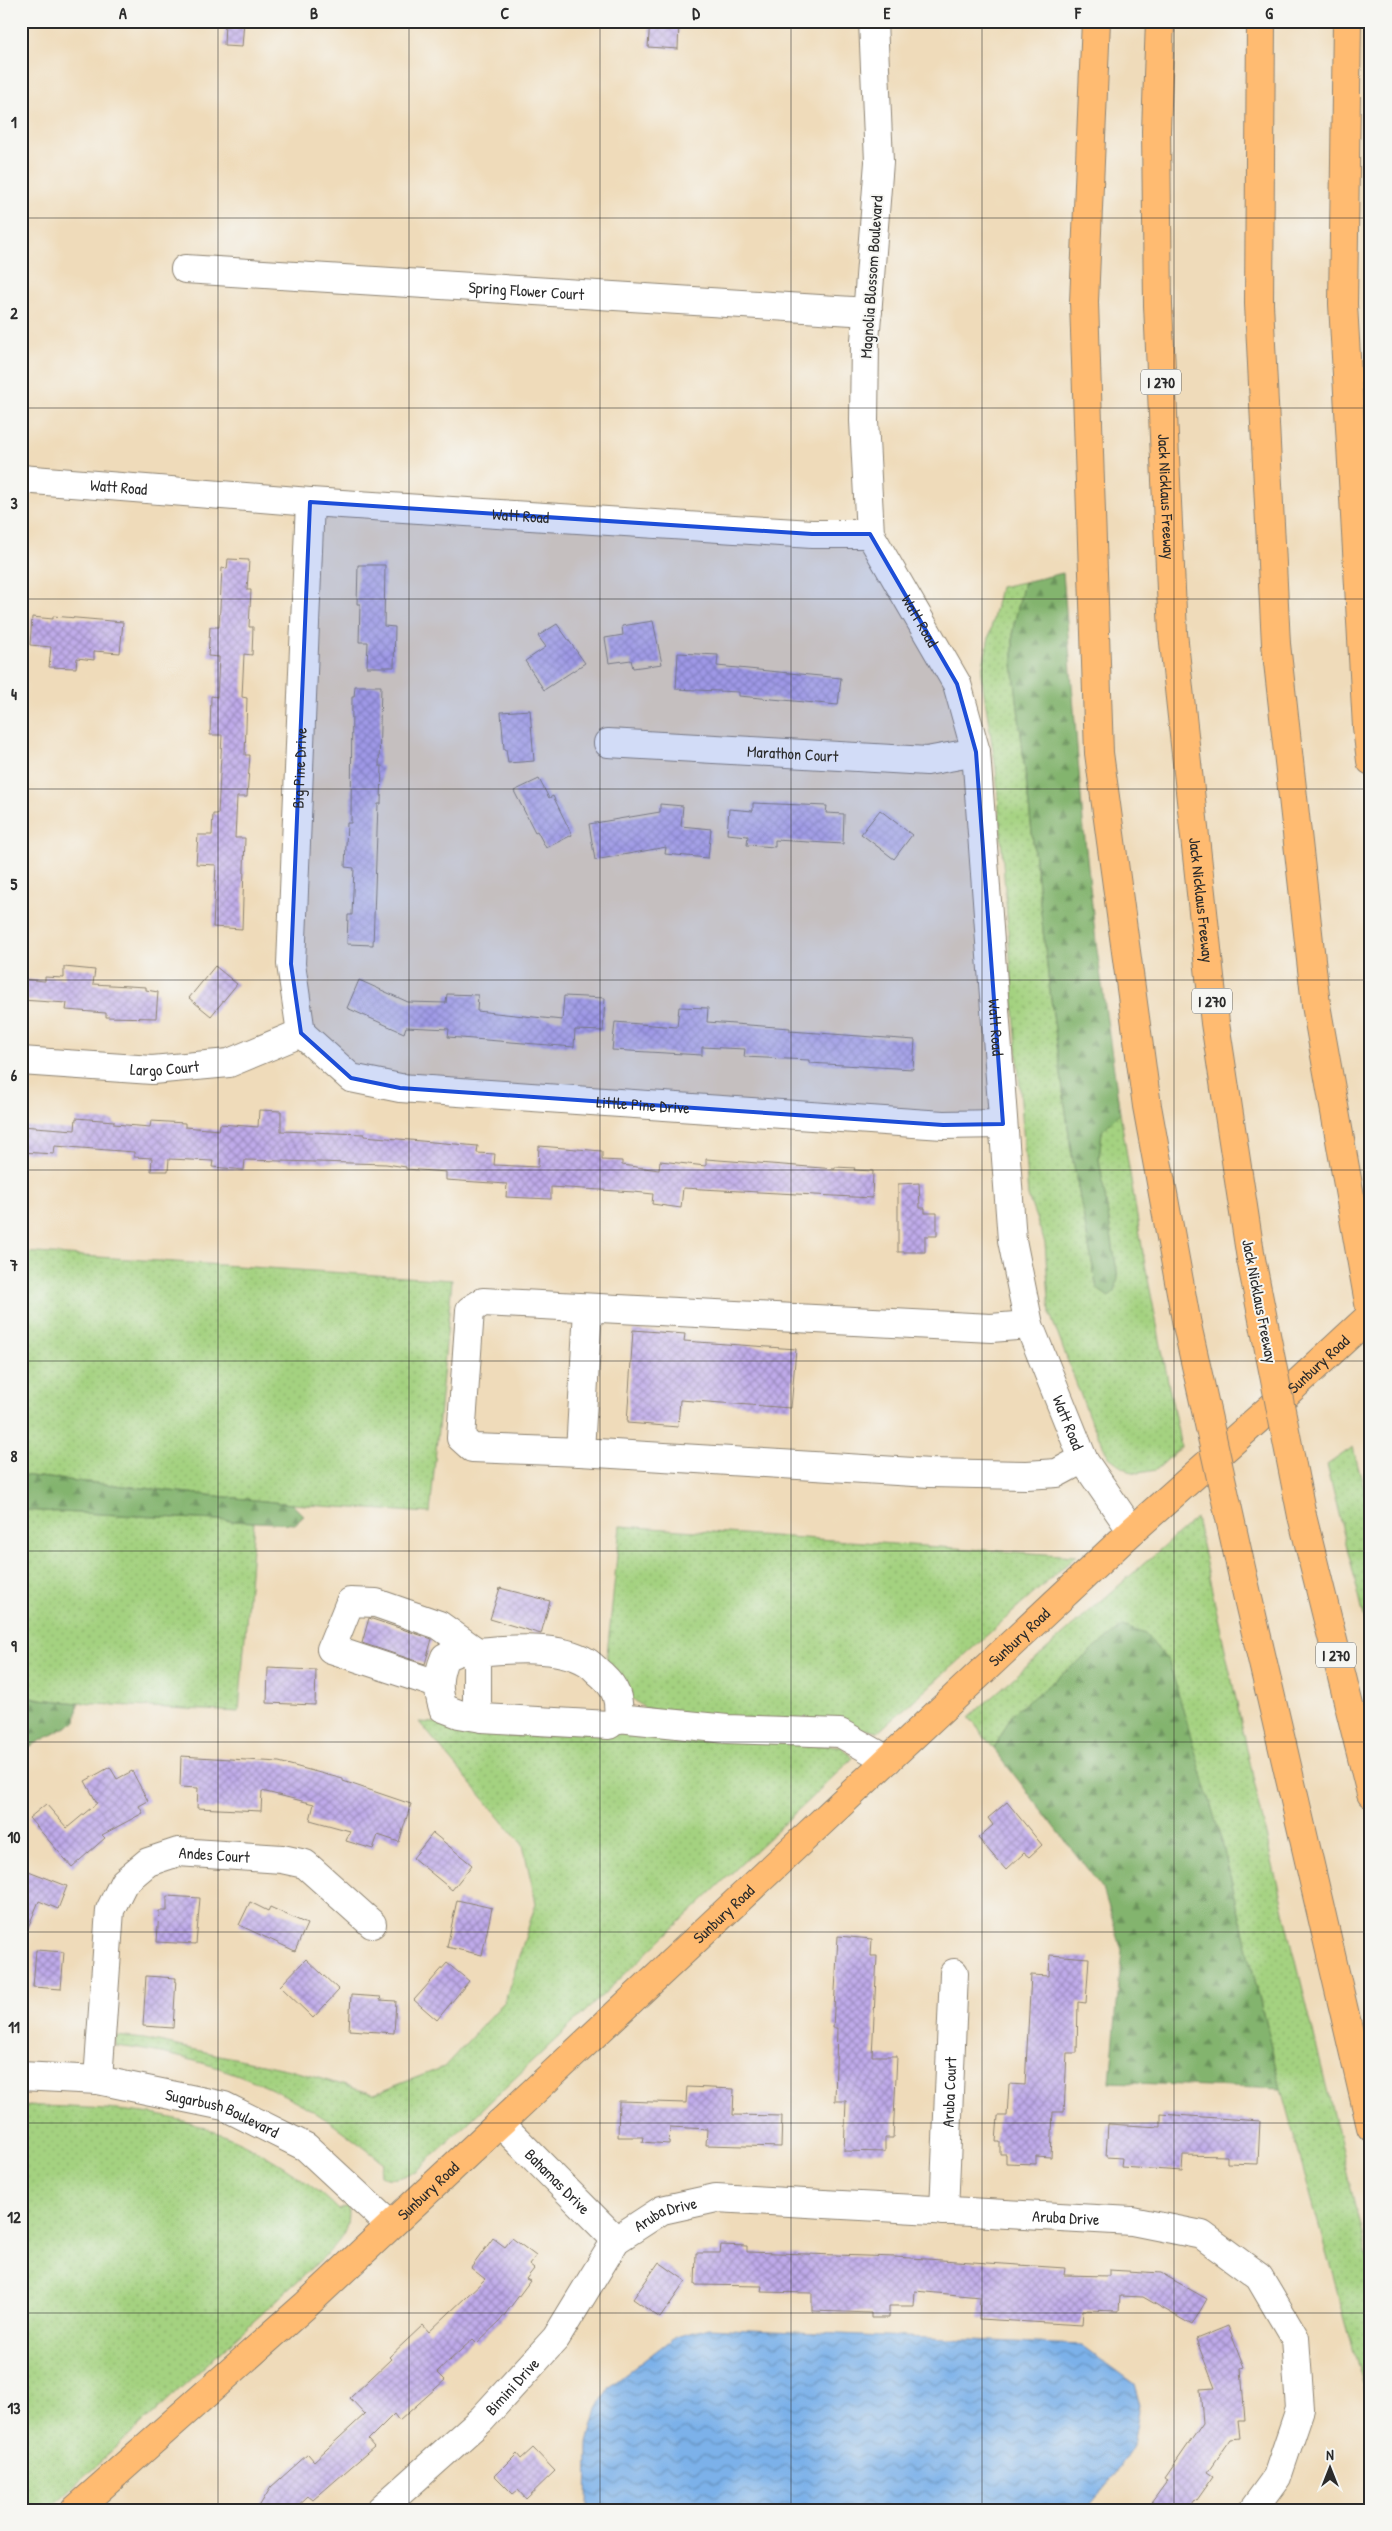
<svg xmlns="http://www.w3.org/2000/svg" width="1392" height="2531" font-family="'Patrick Hand',sans-serif">
<style>
.green{fill:url(#green-dots);stroke:#687e56}
.forest{fill:url(#forest-firs);stroke:#57704c}
.water{fill:url(#water-waves);stroke:#536e8a}
.building{fill:url(#building-cross-hatch)}
.lines{fill:none;stroke-linecap:round;stroke-linejoin:round}
.minor-casing{stroke:#8d8372;stroke-width:30}
.major-casing{stroke:#8d8372;stroke-width:30}
.highway-casing{stroke:#8d8372;stroke-width:30}
.minor{stroke:#fff;stroke-width:28}
.major{stroke:#ffbb71;stroke-width:28}
.highway{stroke:#ffbb71;stroke-width:28}
.highway-bridge-casing{stroke:#8d8372;stroke-width:30;stroke-linecap:butt}
.highway-bridge{stroke:#ffbb71;stroke-width:28}
.marked{fill:#1d4ed8;fill-opacity:0.2;stroke:#1d4ed8;stroke-width:4;stroke-linejoin:round}
.grid{fill:none;stroke:#2b2b2b;stroke-width:1;stroke-opacity:0.55}
.labels{text-anchor:middle;dominant-baseline:central;stroke-width:4;stroke-linejoin:round;paint-order:stroke}
.shield{fill:#f6f6f2;stroke:#686867;stroke-width:1}
.shield-label{font-size:15px;font-weight:bold;fill:#2b2b2b}
.street-label{font-size:16px;fill:#2b2b2b;stroke:#f6f6f2}
.neatline{fill:none;stroke:#2b2b2b;stroke-width:2}
.grid-label{font-size:16px;text-anchor:middle;font-weight:bold;fill:#2b2b2b}
</style>
<defs>
<pattern id="green-dots" width="8" height="8" patternUnits="userSpaceOnUse" patternTransform="scale(1.25)"><rect width="8" height="8" fill="#a4d280"/><path d="M2 2h.1M6 6h.1" fill="none" stroke="#8db46f" stroke-width="1.8" stroke-linecap="round"/></pattern>
<pattern id="forest-firs" width="22" height="20" patternUnits="userSpaceOnUse" patternTransform="scale(1.25)"><rect width="22" height="20" fill="#83b46e"/><path d="M5 1l3.5 6h-7zM16 11l3.5 6h-7z" fill="#6b935b"/></pattern>
<pattern id="water-waves" width="16" height="10" patternUnits="userSpaceOnUse" patternTransform="scale(1.25)"><rect width="16" height="10" fill="#7bb1e9"/><path d="M0 5q4-4 8 0t8 0" fill="none" stroke="#6590bd"/></pattern>
<pattern id="building-cross-hatch" width="8" height="8" patternUnits="userSpaceOnUse" patternTransform="scale(1.25)"><rect width="8" height="8" fill="#bfaaea"/><path d="M0 0l8 8M0 8l8-8" fill="none" stroke="#9b8bbe"/></pattern>
</defs>
<rect width="100%" height="100%" fill="#f6f6f2"/>
<filter id="ink" filterUnits="userSpaceOnUse"><feTurbulence type="fractalNoise" baseFrequency=".02" numOctaves="2"/><feDisplacementMap in="SourceGraphic" scale="10" xChannelSelector="R" yChannelSelector="G"/><feConvolveMatrix kernelMatrix="1 2 1 2 8 2 1 2 1" color-interpolation-filters="sRGB"/></filter>
<filter id="wash" filterUnits="userSpaceOnUse"><feTurbulence type="fractalNoise" baseFrequency=".0096" numOctaves="4" result="noise"/><feDisplacementMap in="SourceGraphic" scale="20" xChannelSelector="R" yChannelSelector="G"/><feGaussianBlur stdDeviation="1.12" result="paint"/><feColorMatrix in="noise" values="0 0 0 0 0 0 0 0 0 0 0 0 0 0 0 0 0 1.4 0 .05"/><feComposite in="paint" operator="in"/></filter>
<g filter="url(#wash)">
<rect width="100%" height="100%" fill="#efdbba"/>
<path class="green" d="M1024 582 1013 629V664L1050 992 1071 1150 1097 1289 1118 1278 1099 1159 1102 1131 1120 1113 1144 1259 1181 1447 1156 1470 1139 1473 1128 1471 1109 1457 1089 1417 1050 1314 1045 1243 1028 1196 996 769 981 674 1000 587Z
M21 1252 452 1280 430 1513 292 1504 21 1475Z
M1353 1447 1371 1516V1646L1327 1465Z
M21 1510 254 1522 239 1712 78 1703 21 1697Z
M1196 1518 1270 1853 1371 2272V2413L1281 2089 1223 1846 1012 1714 994 1749 969 1717Z
M620 1526 1076 1556 878 1732 840 1725 671 1714 644 1708 605 1675Z
M419 1722 840 1746 853 1758 418 2170C405 2176 394 2182 380 2176L384 2163C354 2140 324 2115 290 2098 235 2069 176 2053 116 2046V2036L144 2039 290 2070 374 2094 444 2067 505 2001 536 1903 523 1845Z
M21 2105C75 2108 132 2107 184 2121 241 2138 296 2168 338 2210L348 2206C348 2230 345 2235 329 2252L48 2510H21V2223L24 2214 21 2213Z"/>
<path class="forest" d="M1063 573 1083 821 1096 942 1120 1113 1102 1131 1099 1159 1118 1278 1115 1292 1109 1297 1097 1289 1071 1150 1050 992 1013 664V629L1024 582Z
M21 1475 292 1504 304 1516 295 1524 21 1510Z
M1123 1626 1145 1634 1169 1662 1223 1846 1281 2089 1110 2082 1122 1950 1103 1889 994 1749 1012 1714Z
M21 1697 78 1703 76 1722 21 1751Z"/>
<path class="water" d="M708 2328 1081 2345 1134 2384 1140 2405 1133 2446 1115 2475 1086 2510H587L588 2443 597 2409 609 2387 673 2338Z"/>
<g id="blocks">
<path class="building" d="M225 21H244L242 47 224 46Z
M650 21H679L678 49 648 47Z
M228 559 249 560 247 590H251L249 627H253L252 655 244 654 242 697 247 698 245 755H250L247 797H237L235 838H245L242 929 213 927 216 865 196 864 198 835H212L213 814H218L222 735H210L211 696 217 697 219 657 208 656 210 627H219L222 568 227 569Z
M358 565H385L384 626 395 627 394 667H367L368 642H359L360 604H357Z
M53 616 123 622 120 653 94 651V660L77 658 76 668 49 667 51 647 30 645 32 617 53 619Z
M653 621 662 664 633 668 631 660 609 663 605 638 623 635 622 626Z
M557 624 585 663 544 690 525 661 546 647 538 636Z
M678 653 718 655 717 666 841 678 838 705 739 696V692L676 689Z
M355 686H381L379 766H382L381 804H378L373 945 347 944 348 915H352L354 868 345 867 347 823H351L352 697H354Z
M530 710 534 761 508 763 506 749H504L501 712Z
M539 779 549 798 553 796 572 835 546 848 537 831 535 832 514 791Z
M753 803 827 806 826 813 844 814 843 844 775 840V847L747 845 748 836 727 834 729 809 753 811Z
M660 804 683 806 681 826 711 829 708 858 665 854 666 847 595 860 589 824 660 812Z
M880 810 912 835 894 859 861 834Z
M215 966 237 984 211 1016 189 998Z
M64 967 95 970 93 984 146 987V990L158 992 156 1018 106 1017V1013L66 1010 67 1003 21 1000V979L45 981V977L64 978Z
M359 980 408 1002 446 1003 447 994 478 995 477 1011 562 1020 564 996 605 998 603 1031 575 1030 574 1047 448 1037 449 1029 406 1027 404 1033 347 1008Z
M679 1007 708 1008 707 1022 790 1028V1031L915 1040 913 1069 809 1063V1060L744 1057 745 1049 702 1047V1055L612 1050 615 1022 677 1027Z
M259 1110 281 1111V1131L364 1134V1136L478 1146 477 1153 495 1154 494 1165 538 1167 539 1146 602 1151V1160L622 1161V1165L659 1170 660 1161 706 1166V1159L835 1169V1167L855 1168 854 1170 873 1171 872 1198 683 1188 681 1208 652 1204 653 1194 634 1192 551 1187V1199L506 1197 507 1184 446 1180V1172L406 1169V1167L386 1164 245 1160 244 1170 212 1167 213 1161 169 1159 168 1171H151L152 1158 134 1157V1152L55 1146 54 1154 21 1152V1126L75 1130 76 1118 114 1121V1124L150 1127 151 1121 185 1123V1127L219 1130 220 1124 258 1127Z
M919 1183 920 1208H925V1213H937V1236H925V1252H898V1184Z
M633 1330 685 1334 684 1341 796 1349 791 1408 680 1400 678 1427 627 1423Z
M500 1588 550 1601 541 1634 490 1619Z
M369 1618 432 1639 425 1664 362 1643Z
M268 1668 316 1670 315 1705 267 1703Z
M181 1756 279 1762 343 1779V1781L411 1804 399 1842 378 1835 373 1849 346 1841 350 1831 310 1820 314 1804 262 1791 261 1811 197 1808 198 1788 180 1787Z
M110 1767 117 1779 132 1771 148 1801 139 1806 143 1813 102 1835 105 1838 72 1867 29 1818 46 1804 67 1828 97 1803 85 1781Z
M1007 1802 1042 1845 1029 1857 1024 1853 1006 1870 978 1838 993 1825 988 1818Z
M433 1833 472 1865 452 1890 413 1858Z
M21 1868 67 1886 58 1909 39 1901 22 1942Z
M167 1896 200 1898 196 1944 157 1942 159 1911H167Z
M457 1900 492 1908 482 1955 447 1947Z
M250 1902 268 1911 270 1907 307 1924 295 1951 239 1925Z
M838 1936 872 1939 871 1956H877L872 2056H897L893 2138H885V2152L844 2151 846 2101H835L837 2028H833Z
M36 1950 64 1952 61 1989 33 1987Z
M1050 1955 1089 1958 1086 2003 1078 2002 1077 2053H1067L1064 2112H1053L1051 2157 1036 2156V2164L1006 2163V2154H1000V2142H996L998 2116H1007L1009 2084 1025 2085 1031 1975 1049 1976Z
M306 1959 339 1990 313 2018 280 1986Z
M447 1963 469 1981 437 2020 414 2000Z
M146 1976 176 1978 173 2028 143 2026Z
M351 1995 381 1997 380 2000 396 2001 394 2033 349 2030Z
M687 2087 734 2089 733 2115 782 2116 781 2147 706 2145 707 2129 670 2127 669 2144 642 2142 643 2137H618L619 2101 686 2103Z
M1161 2114 1260 2121 1258 2164 1227 2163V2156L1183 2155 1182 2171 1121 2167 1122 2158 1106 2157 1108 2124 1161 2127Z
M493 2238 505 2247 512 2238 536 2256 529 2265 534 2269 526 2279 530 2281 500 2321 477 2343 473 2339 437 2372 445 2380 399 2421 394 2414 368 2440 374 2447 313 2500 308 2496 293 2510H257L271 2487 308 2454 314 2461 365 2414 350 2398 391 2359 389 2357 423 2325 429 2332 485 2279 471 2268Z
M721 2245 747 2246V2252L895 2257 1065 2268 1064 2275 1109 2276V2270L1161 2273 1207 2299 1192 2325 1143 2297 1120 2296 1119 2311 1083 2310 1082 2325 979 2319 980 2297 915 2291 914 2306H889V2318H871V2313L812 2311V2293L761 2292 762 2286 695 2285 696 2253H720Z
M659 2262 686 2281 660 2318 633 2299Z
M1228 2326 1244 2367 1241 2368 1245 2421H1238L1240 2438 1231 2439 1208 2472 1214 2476 1197 2500 1195 2499 1187 2510H1146L1168 2480 1165 2478 1203 2423 1200 2389 1215 2388 1196 2339Z
M533 2448 555 2471 526 2499 518 2490 513 2494 495 2476 517 2454 521 2459Z"/>
</g>
</g>
<g filter="url(#ink)">
<use href="#blocks" fill-opacity="0" stroke="#8d8372" stroke-width="1"/>
<g class="lines">
<defs>
<g id="minor">
<path id="s1" d="M873 21 879 162 865 341 864 421 870 534 957 684 976 752 1012 1240 1029 1325 1084 1461 1132 1531"/>
<path id="s2" d="M185 269 868 312"/>
<path id="s3" d="M21 479 310 502 812 534H870"/>
<path id="s4" d="M608 743 927 761 976 752"/>
<path id="s5" d="M301 1033 351 1078 400 1088 943 1125 1003 1124"/>
<path id="s6" d="M301 1033 291 964 310 502"/>
<path id="s7" d="M21 1061 152 1070 229 1063 301 1033"/>
<path d="M588 1309 580 1452 930 1473 1027 1475 1057 1473 1083 1459"/>
<path d="M580 1452 472 1448 461 1438 470 1310 483 1302 991 1328 1029 1325"/>
<path d="M477 1652 459 1651 445 1657C437 1676 437 1689 443 1708L459 1714 482 1718"/>
<path d="M437 1684 331 1649 350 1602 376 1603 439 1625 477 1652"/>
<path d="M618 1718 609 1725 482 1718 477 1712V1652C509 1649 559 1645 587 1662 592 1665 597 1671 602 1675 616 1688 620 1699 618 1718L727 1729 840 1733 888 1760"/>
<path id="s8" d="M21 2076 98 2080 224 2106 306 2147 390 2225"/>
<path id="s9" d="M98 2080 110 1910 124 1882 148 1862 178 1852 282 1859 305 1864 372 1924"/>
<path id="s10" d="M500 2123 616 2240"/>
<path id="s11" d="M944 2211 954 1973"/>
<path id="s12" d="M380 2510 482 2419 556 2338 616 2240 662 2210 716 2198 1132 2221 1202 2235 1259 2277 1295 2338 1300 2409 1277 2477 1253 2510"/>
</g>
<g id="major">
<path id="s13" d="M75 2510 307 2304 1132 1531 1275 1404 1371 1315"/>
</g>
<g id="highway">
<path d="M1096 21 1084 302 1099 753 1147 1106 1187 1325"/>
<path id="s14" d="M1160 21 1156 131 1158 305 1173 633 1215 1023 1251 1259"/>
<path d="M1261 21 1259 304 1276 644 1316 1005 1371 1314"/>
<path d="M1347 21 1343 304 1367 727 1371 761"/>
<path d="M1302 1516 1371 1794"/>
<path d="M1243 1577 1371 2127"/>
</g>
</defs>
<use href="#minor" class="minor-casing"/>
<use href="#major" class="major-casing"/>
<use href="#highway" class="highway-casing"/>
<use href="#minor" class="minor"/>
<use href="#major" class="major"/>
<use href="#highway" class="highway"/>
<defs>
<path id="highway-bridge" d="M1251 1259 1302 1516
M1187 1325 1243 1577"/>
</defs>
<use href="#highway-bridge" class="highway-bridge-casing"/>
<use href="#highway-bridge" class="highway-bridge"/>
</g>
</g>
<path class="marked" d="M310 502 812 534H870L957 684 976 752 1003 1124 943 1125 400 1088 351 1078 301 1033 291 964Z"/>
<path class="grid" d="M218 21V2510M409 21V2510M600 21V2510M791 21V2510M982 21V2510M1174 21V2510M21 218H1371M21 408H1371M21 599H1371M21 789H1371M21 980H1371M21 1170H1371M21 1361H1371M21 1551H1371M21 1742H1371M21 1932H1371M21 2123H1371M21 2313H1371"/>
<g class="labels">
<g class="shield">
<rect x="1141" y="369.5" width="40" height="25" rx="4"/>
<rect x="1192" y="988.5" width="40" height="25" rx="4"/>
<rect x="1316" y="1642.5" width="40" height="25" rx="4"/>
</g>
<g class="shield-label">
<text x="1161" y="382">I 270</text>
<text x="1212" y="1001">I 270</text>
<text x="1336" y="1655">I 270</text>
</g>
<g class="street-label">
<text transform="translate(871 277) rotate(-86)">Magnolia Blossom Boulevard</text>
<text stroke="none"><textPath href="#s2" startOffset="342">Spring Flower Court</textPath></text>
<text stroke="none"><textPath href="#s3" startOffset="98">Watt Road</textPath></text>
<text stroke="none"><textPath href="#s14" startOffset="476">Jack Nicklaus Freeway</textPath></text>
<text stroke="none"><textPath href="#s3" startOffset="501">Watt Road</textPath></text>
<text stroke="none"><textPath href="#s1" startOffset="614">Watt Road</textPath></text>
<text stroke="none"><textPath href="#s4" startOffset="185">Marathon Court</textPath></text>
<text stroke="none"><textPath href="#s6" startOffset="266">Big Pine Drive</textPath></text>
<text stroke="none"><textPath href="#s14" startOffset="881">Jack Nicklaus Freeway</textPath></text>
<text stroke="none"><textPath href="#s1" startOffset="1034">Watt Road</textPath></text>
<text stroke="none"><textPath href="#s7" startOffset="144">Largo Court</textPath></text>
<text stroke="none"><textPath href="#s5" startOffset="361">Little Pine Drive</textPath></text>
<text transform="translate(1260 1301) rotate(79)">Jack Nicklaus Freeway</text>
<text stroke="none"><textPath href="#s13" startOffset="1691">Sunbury Road</textPath></text>
<text stroke="none"><textPath href="#s1" startOffset="1439">Watt Road</textPath></text>
<text stroke="none"><textPath href="#s13" startOffset="1286">Sunbury Road</textPath></text>
<text stroke="none"><textPath href="#s9" startOffset="301">Andes Court</textPath></text>
<text stroke="none"><textPath href="#s13" startOffset="881">Sunbury Road</textPath></text>
<text stroke="none"><textPath href="#s11" startOffset="119">Aruba Court</textPath></text>
<text stroke="none"><textPath href="#s8" startOffset="206">Sugarbush Boulevard</textPath></text>
<text stroke="none"><textPath href="#s10" startOffset="82">Bahamas Drive</textPath></text>
<text stroke="none"><textPath href="#s13" startOffset="476">Sunbury Road</textPath></text>
<text stroke="none"><textPath href="#s12" startOffset="418">Aruba Drive</textPath></text>
<text stroke="none"><textPath href="#s12" startOffset="822">Aruba Drive</textPath></text>
<text stroke="none"><textPath href="#s12" startOffset="181">Bimini Drive</textPath></text>
</g>
</g>
<rect width="1392" height="2531" fill="none" stroke="#f6f6f2" stroke-width="55"/>
<g transform="translate(1330 2468)" stroke="#f6f6f2" stroke-width="4" paint-order="stroke">
<path d="M0-4L9 19L0 12L-9 19Z" fill="#2b2b2b"/>
<text y="-8" font-size="14" font-weight="bold" text-anchor="middle" fill="#2b2b2b">N</text>
</g>
<rect x="28" y="28" width="1336" height="2476" class="neatline"/>
<g class="grid-label">
<text x="123" y="19">A</text>
<text x="314" y="19">B</text>
<text x="505" y="19">C</text>
<text x="696" y="19">D</text>
<text x="887" y="19">E</text>
<text x="1078" y="19">F</text>
<text x="1269" y="19">G</text>
<text x="14" y="128">1</text>
<text x="14" y="319">2</text>
<text x="14" y="509">3</text>
<text x="14" y="700">4</text>
<text x="14" y="890">5</text>
<text x="14" y="1081">6</text>
<text x="14" y="1271">7</text>
<text x="14" y="1462">8</text>
<text x="14" y="1652">9</text>
<text x="14" y="1843">10</text>
<text x="14" y="2033">11</text>
<text x="14" y="2223">12</text>
<text x="14" y="2414">13</text>
</g>
</svg>
